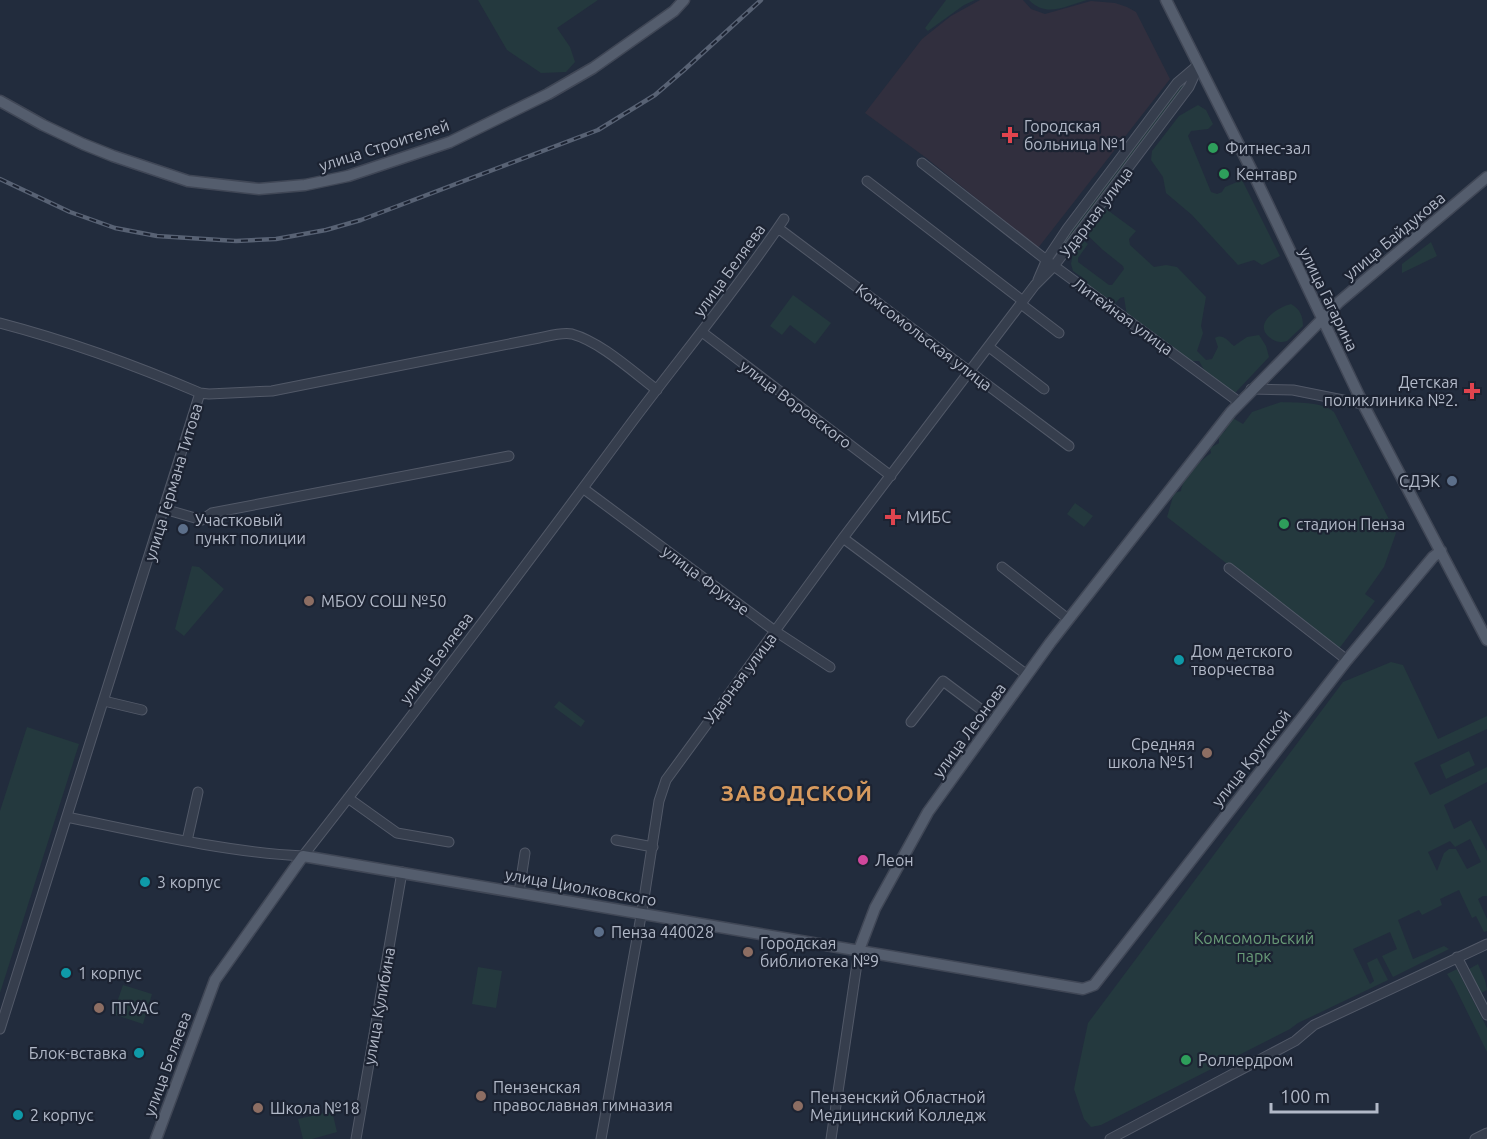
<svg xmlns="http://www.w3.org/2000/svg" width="1487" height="1139" font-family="Ubuntu,sans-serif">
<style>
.medical{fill:#312f3e}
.green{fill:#24393e;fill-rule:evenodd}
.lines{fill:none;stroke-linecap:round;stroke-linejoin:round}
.minor-casing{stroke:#525968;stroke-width:11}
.major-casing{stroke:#404756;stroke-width:13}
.minor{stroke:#363e4d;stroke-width:9}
.major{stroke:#545d6d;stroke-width:10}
.rail-casing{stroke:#586274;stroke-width:4.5}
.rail{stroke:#1c2332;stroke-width:2;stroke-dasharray:7;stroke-linecap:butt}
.health-dot{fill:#e0444e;stroke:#1c2332;stroke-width:2}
.leisure-dot{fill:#2e9e5b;stroke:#1c2332;stroke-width:2}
.service-dot{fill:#5c6f8a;stroke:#1c2332;stroke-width:2}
.education-dot{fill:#8d6e63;stroke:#1c2332;stroke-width:2}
.culture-dot{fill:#0f9aa8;stroke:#1c2332;stroke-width:2}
.hotel-dot{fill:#d1479c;stroke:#1c2332;stroke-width:2}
.labels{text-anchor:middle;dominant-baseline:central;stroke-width:4.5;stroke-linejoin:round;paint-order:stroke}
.poi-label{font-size:16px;fill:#b2b9c8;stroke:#1c2332;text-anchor:start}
.street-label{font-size:16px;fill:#b2b9c8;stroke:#1c2332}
.park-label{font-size:16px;fill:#689a77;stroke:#1c2332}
.district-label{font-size:22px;font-weight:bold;letter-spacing:1.5px;fill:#d79a5e;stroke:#1c2332}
</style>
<rect width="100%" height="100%" fill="#222c3d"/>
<path class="medical" d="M980 0H1023L1031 9 1045 14 1091 1 1115 3 1127 7 1136 12 1170 79 1038 248 925 157 865 113 922 39 951 16Z"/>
<path class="green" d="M478 0H598L557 28 570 47 575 62 566 72 541 73 507 50Z
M946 0H975L964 5 928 31 925 28Z
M1029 0H1087C1066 6 1046 18 1029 0Z
M1184 85 1185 88 1056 256V252L1181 86Z
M1198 105 1206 110 1213 124 1208 129 1191 131 1188 136 1211 192 1217 194 1222 192 1225 187 1242 180 1280 256 1262 265 1254 260 1238 265 1192 215 1166 193 1163 177 1151 160 1152 151 1179 116Z
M1102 206 1136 231 1129 239 1130 245 1154 267 1166 265 1177 267 1206 297 1201 326 1203 333 1197 351 1206 360 1212 359 1218 347 1215 338C1223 333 1228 341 1234 346L1247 337 1259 335 1266 346 1269 357 1236 392 1233 393 1206 373 1199 361H1188L1127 316 1124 297 1120 298 1113 306 1085 286 1083 278 1073 271 1071 264 1073 253 1069 248 1074 241 1080 245 1084 241 1088 244 1078 258V262L1109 285H1112L1124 269 1123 266 1103 250 1083 231Z
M1431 242 1437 256 1402 273V264Z
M793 295 831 323 815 344 790 325 782 335 770 326Z
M1291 304C1300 309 1303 316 1303 326L1287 341C1279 343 1276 342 1269 337 1253 323 1278 307 1291 304Z
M1281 402C1297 403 1321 401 1334 412L1396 533 1384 567 1365 594 1375 601 1338 650 1167 517 1174 493 1181 491C1182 478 1201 460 1211 453L1210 448 1219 443V436L1225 431 1231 417 1243 424 1252 412Z
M1075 503 1093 516 1084 527 1067 514Z
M192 566 199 567 224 589 184 636 175 629Z
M1391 662 1403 665 1438 739 1487 716V729L1414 763 1430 795 1487 767V782L1444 805 1454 829 1471 820 1487 851V896H1483L1478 899 1487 919V931L1484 932 1476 916 1472 918 1459 890 1440 899 1442 905 1422 915 1419 910 1398 920 1413 959 1444 946 1449 949 1393 977 1382 956 1397 949 1390 932 1353 949 1370 984 1374 981 1367 963 1377 958 1388 980 1298 1023 1290 1029 1101 1125 1091 1127 1084 1119 1074 1089 1088 1023 1343 682ZM1470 839 1481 862 1467 869 1456 849H1449L1444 853 1437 871 1428 852 1450 841 1455 847Z
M559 701 585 721 581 727 554 707Z
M27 727 79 744 0 993V811Z
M1469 751 1475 765 1446 779 1440 765Z
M1478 964 1485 980 1487 990 1481 993 1469 969Z
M478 967 502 971 496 1008 472 1004Z
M1457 969 1487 1028V1052L1453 983 1447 974Z
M123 985 152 994 143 1024 113 1014Z
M332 1111 337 1132 312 1139H303L298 1119Z"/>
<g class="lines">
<defs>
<path id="minor" d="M922 163 1054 266 1239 402
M867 181 1023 301
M778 228 1069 446
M1038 280 1047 259 1067 229 1177 83 1197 66
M1021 304 1059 333
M0 323C69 341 135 365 200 393L209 394 272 391 539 338C549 336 562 332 572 334 601 342 633 372 657 390
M702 332 891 476
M989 347 1044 389
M1251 389 1293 390 1363 404
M584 489 775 631 830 667
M164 509 202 520 212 513 509 456
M843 538 1027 675
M1002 567 1063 615
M1229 568 1347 660
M104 701 142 710
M911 722 943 681 995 720
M348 798 397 833 449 842
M67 817C145 833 224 852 303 856 415 713 524 568 632 422 683 354 737 289 784 219
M616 840 653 847
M187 841 198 792
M519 892 525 853
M1457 957 1487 1015
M0 1029 200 393
M356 1139 402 872
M601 1139 643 905 659 801 666 780 843 538 1035 285 1054 266 1189 87 1199 65
M831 1139 859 950
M1110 1139 1295 1041 1314 1025 1487 944
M1475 1139 1487 1133"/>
<path id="major" d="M1166 0 1253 173 1363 404 1487 640
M0 101 43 125 83 144 113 156 188 181 259 189 305 185 348 176 450 142 548 94 593 68 674 11 684 0
M859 950 875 908 928 812 1050 643 1231 412 1339 302 1487 177
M156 1139 215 980 303 856 1083 989 1094 985 1347 660 1433 557 1441 551"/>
</defs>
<use href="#minor" class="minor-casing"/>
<use href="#major" class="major-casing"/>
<use href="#minor" class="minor"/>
<use href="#major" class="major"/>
<defs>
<path id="rail" d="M0 179 70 212 115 228 157 236 236 241 276 239 326 230 361 220 598 130 655 95 684 70 761 0"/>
</defs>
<use href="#rail" class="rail-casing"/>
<use href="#rail" class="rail"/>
</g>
<g class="health-dot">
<path d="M1007 126h6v6h6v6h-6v6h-6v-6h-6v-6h6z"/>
<path d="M1469 382h6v6h6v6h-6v6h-6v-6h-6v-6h6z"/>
<path d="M890 508h6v6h6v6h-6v6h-6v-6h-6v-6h6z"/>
</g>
<g class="leisure-dot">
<circle cx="1213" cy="148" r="6"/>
<circle cx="1224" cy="174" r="6"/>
<circle cx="1284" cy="524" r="6"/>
<circle cx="1186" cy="1060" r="6"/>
</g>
<g class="service-dot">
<circle cx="1452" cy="481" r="6"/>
<circle cx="183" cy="529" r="6"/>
<circle cx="599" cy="932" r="6"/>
</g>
<g class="education-dot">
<circle cx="309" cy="601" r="6"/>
<circle cx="1207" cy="753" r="6"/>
<circle cx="748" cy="952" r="6"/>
<circle cx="99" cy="1008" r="6"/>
<circle cx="481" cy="1096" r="6"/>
<circle cx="798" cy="1106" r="6"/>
<circle cx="258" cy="1108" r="6"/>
</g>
<g class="culture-dot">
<circle cx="1179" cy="660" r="6"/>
<circle cx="145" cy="882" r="6"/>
<circle cx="66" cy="973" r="6"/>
<circle cx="139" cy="1053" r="6"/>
<circle cx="18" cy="1115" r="6"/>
</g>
<circle class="hotel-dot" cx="863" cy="860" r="6"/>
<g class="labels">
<g class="poi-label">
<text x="1024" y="126">Городская<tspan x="1024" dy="18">больница №1</tspan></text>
<text x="1225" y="148">Фитнес-зал</text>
<text x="1236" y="174">Кентавр</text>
<text x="1458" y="382" text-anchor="end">Детская<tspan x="1458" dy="18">поликлиника №2.</tspan></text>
<text x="1440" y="481" text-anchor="end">СДЭК</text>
<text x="906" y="517">МИБС</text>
<text x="195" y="520">Участковый<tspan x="195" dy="18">пункт полиции</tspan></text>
<text x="1296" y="524">стадион Пенза</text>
<text x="321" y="601">МБОУ СОШ №50</text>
<text x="1191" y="651">Дом детского<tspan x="1191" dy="18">творчества</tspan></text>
<text x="1195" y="744" text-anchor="end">Средняя<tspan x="1195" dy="18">школа №51</tspan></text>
<text x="875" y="860">Леон</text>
<text x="157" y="882">3 корпус</text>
<text x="611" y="932">Пенза 440028</text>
<text x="760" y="943">Городская<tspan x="760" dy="18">библиотека №9</tspan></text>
<text x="78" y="973">1 корпус</text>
<text x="111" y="1008">ПГУАС</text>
<text x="127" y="1053" text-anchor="end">Блок-вставка</text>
<text x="1198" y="1060">Роллердром</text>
<text x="493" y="1087">Пензенская<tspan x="493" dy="18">православная гимназия</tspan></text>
<text x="810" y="1097">Пензенский Областной<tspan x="810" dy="18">Медицинский Колледж</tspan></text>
<text x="270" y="1108">Школа №18</text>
<text x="30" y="1115">2 корпус</text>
</g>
<g class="street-label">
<text transform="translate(384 145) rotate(-18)">улица Строителей</text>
<text transform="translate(1096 212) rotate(-53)">Ударная улица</text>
<text transform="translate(1394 236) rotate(-40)">улица Байдукова</text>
<text transform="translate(729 270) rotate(-54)">улица Беляева</text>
<text transform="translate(1329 299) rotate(64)">улица Гагарина</text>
<text transform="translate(1123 316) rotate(36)">Литейная улица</text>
<text transform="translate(924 337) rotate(37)">Комсомольская улица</text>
<text transform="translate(796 404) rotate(37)">улица Воровского</text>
<text transform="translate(173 482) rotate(-73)">улица Германа Титова</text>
<text transform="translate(706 580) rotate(37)">улица Фрунзе</text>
<text transform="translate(436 658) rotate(-53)">улица Беляева</text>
<text transform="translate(740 678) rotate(-53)">Ударная улица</text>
<text transform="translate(969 730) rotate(-54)">улица Леонова</text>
<text transform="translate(1251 758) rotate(-52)">улица Крупской</text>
<text transform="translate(581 887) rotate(10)">улица Циолковского</text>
<text transform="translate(379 1006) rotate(-80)">улица Кулибина</text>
<text transform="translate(167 1064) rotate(-70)">улица Беляева</text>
</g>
<g class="park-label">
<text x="1254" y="938">Комсомольский<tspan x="1254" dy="18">парк</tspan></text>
</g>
<g class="district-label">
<text x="797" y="792">ЗАВОДСКОЙ</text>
</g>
</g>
<path d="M1271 1103v9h106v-9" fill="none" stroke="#b2b9c8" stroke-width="3"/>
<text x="1280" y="1103" font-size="18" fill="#b2b9c8" stroke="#1c2332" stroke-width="4.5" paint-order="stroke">100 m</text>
</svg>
